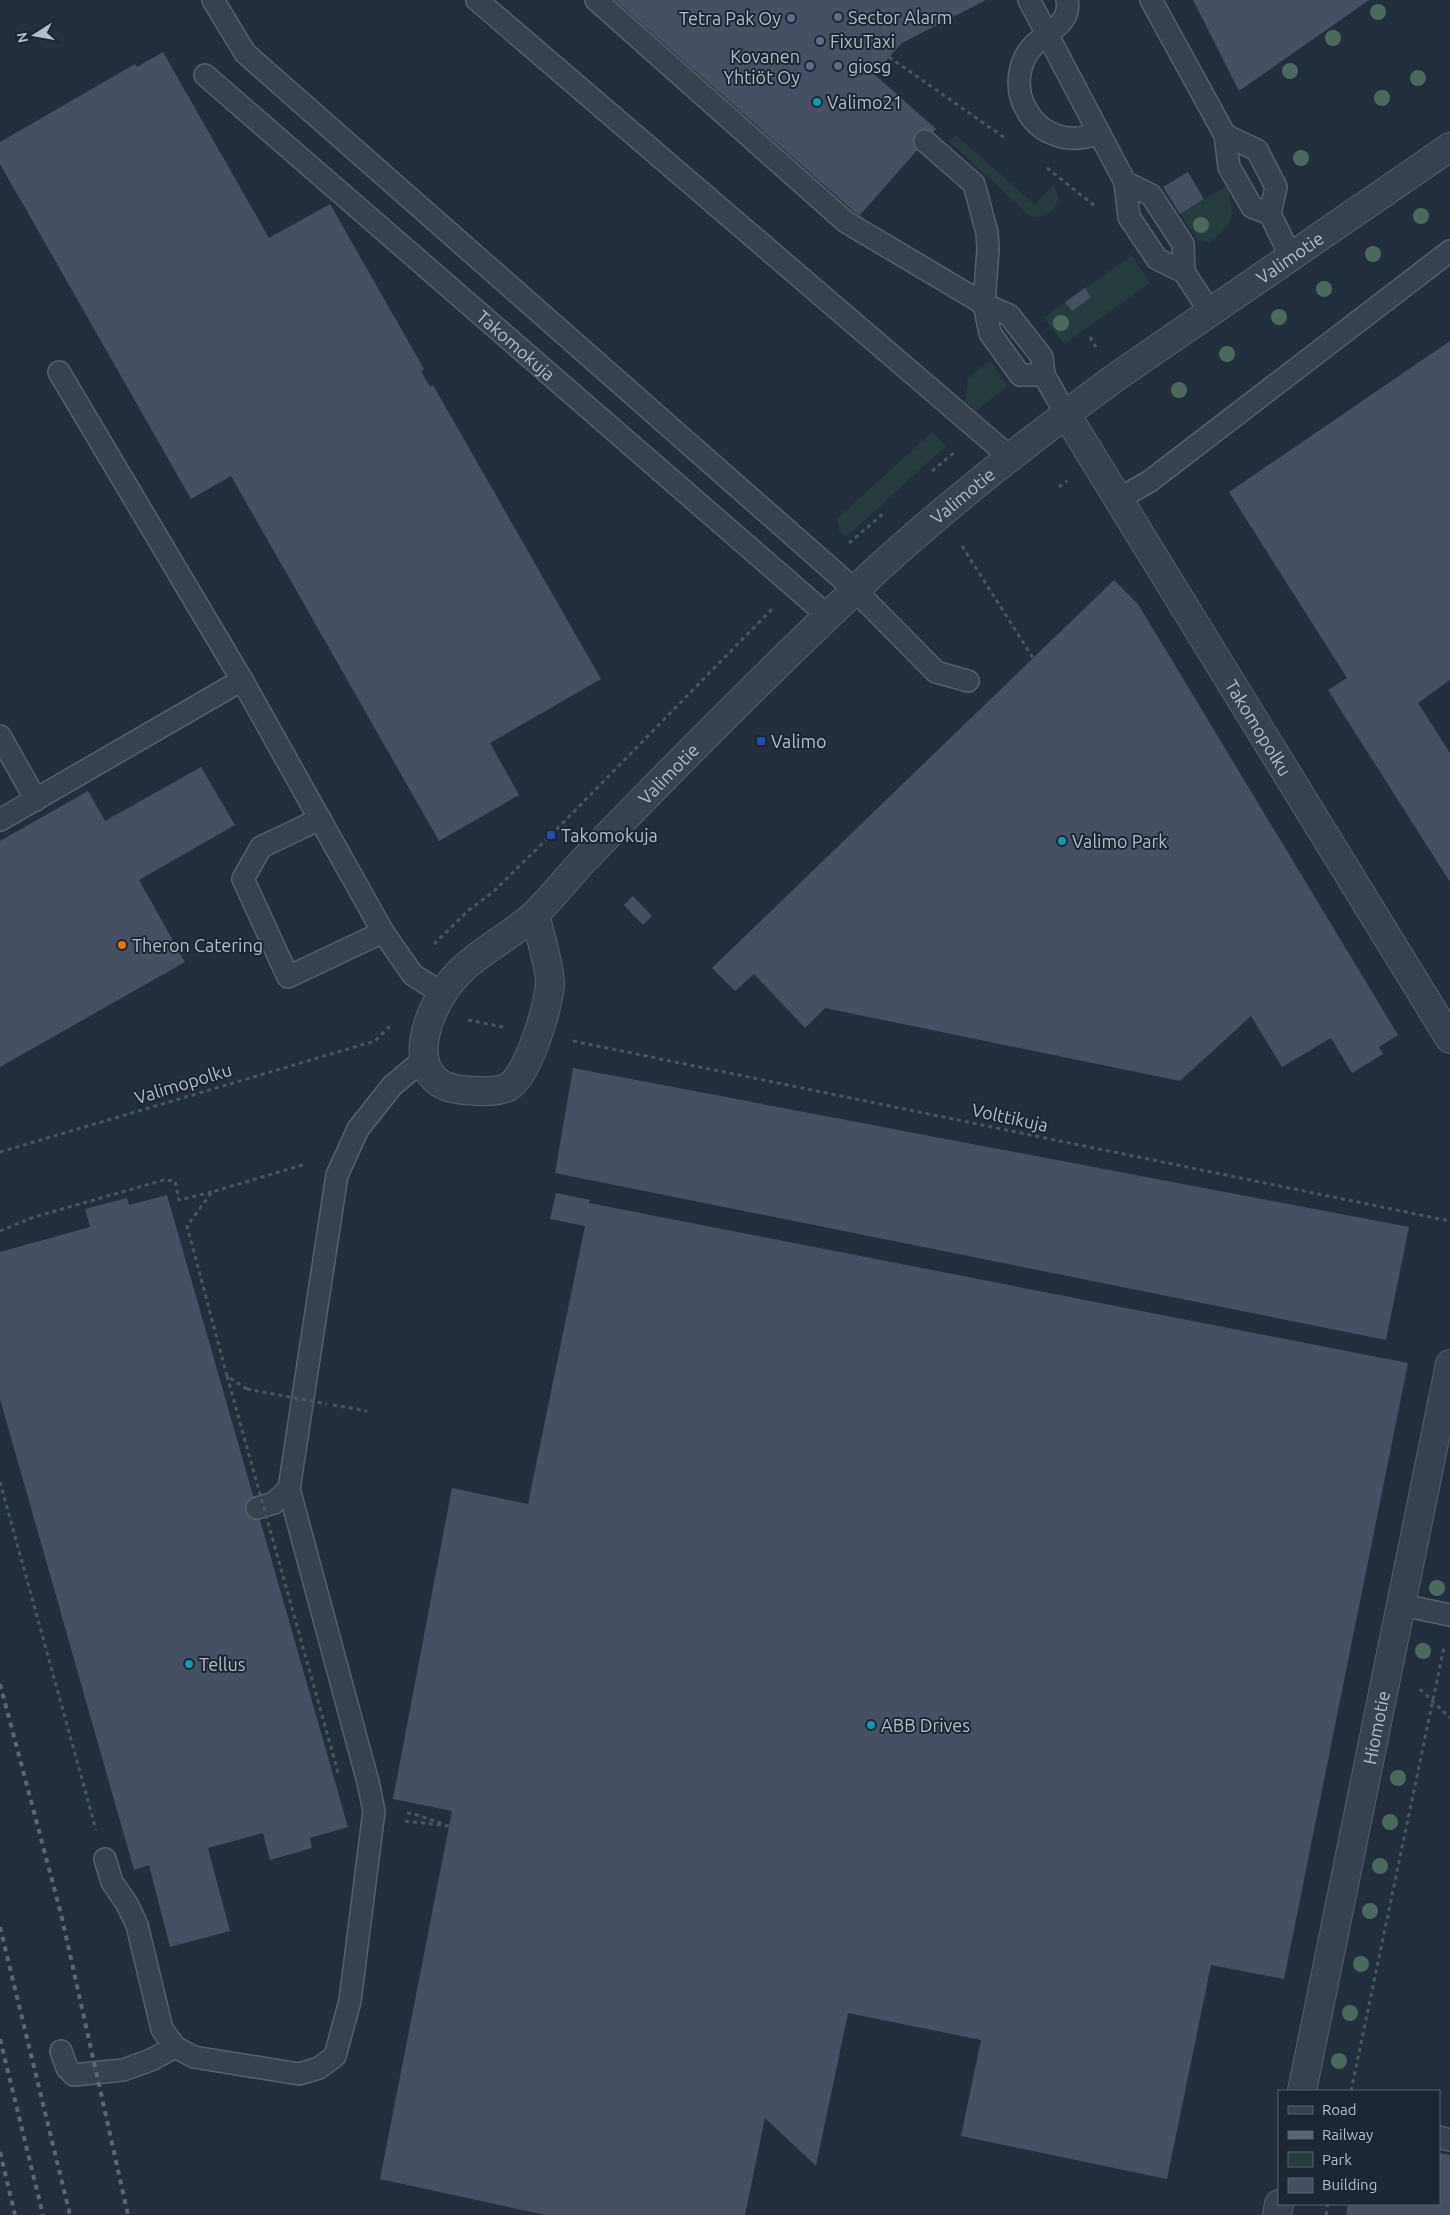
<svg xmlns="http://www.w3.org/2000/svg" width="1450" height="2215" font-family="Ubuntu,sans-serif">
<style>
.green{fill:#263c3f}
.building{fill:#455162}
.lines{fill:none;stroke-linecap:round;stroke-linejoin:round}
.lane-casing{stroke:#565f6c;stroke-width:24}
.street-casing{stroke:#565f6c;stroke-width:30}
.path{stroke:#44595c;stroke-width:3;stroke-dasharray:4 4;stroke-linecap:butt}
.lane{stroke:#38414e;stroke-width:21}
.street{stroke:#38414e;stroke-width:28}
.rail{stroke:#5a6575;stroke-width:4;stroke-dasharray:5 5;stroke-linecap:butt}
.path-bridge{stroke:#44595c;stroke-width:3;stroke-dasharray:4 4;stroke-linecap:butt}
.tree{fill:#4b6a5d}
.service-dot{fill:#5c6f8a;stroke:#1d2633;stroke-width:2}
.culture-dot{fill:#0f9aa8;stroke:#1d2633;stroke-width:2}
.transit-dot{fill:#1a4fb4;stroke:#1d2633;stroke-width:2}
.food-dot{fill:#e8710a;stroke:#1d2633;stroke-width:2}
.labels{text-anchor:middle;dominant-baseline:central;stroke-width:4;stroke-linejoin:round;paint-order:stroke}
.poi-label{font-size:18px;fill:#b4bcc9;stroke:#1d2633;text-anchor:start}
.street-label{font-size:18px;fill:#b4bcc9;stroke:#1d2633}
</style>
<rect width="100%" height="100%" fill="#242f3e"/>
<path class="green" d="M956 135 1035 205 1054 184 1059 199C1052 213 1047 217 1031 217L949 141Z
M1227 186C1236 215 1234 225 1209 243L1197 239 1180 214Z
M1132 256 1150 283 1064 344 1044 318 1065 302 1072 311 1085 288Z
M990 361 1008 386 976 411 965 402 968 378Z
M932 432 946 446 846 537 840 532 837 519Z"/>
<path class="building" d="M615 0H986L902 43 874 74 936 129 859 216Z
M1193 0H1369L1239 91Z
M163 52 269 238 330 204 424 369 421 371 430 387 433 385 601 679 490 743 519 795 439 841 231 476 191 499 0 164V142L135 64 137 67Z
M1188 172 1204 199 1180 214 1163 187Z
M1085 288 1091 297 1072 311 1065 302Z
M1450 341V680L1418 703 1450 753V882L1328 690 1347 678 1229 492Z
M1114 580 1138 604 1398 1035 1379 1047 1383 1054 1352 1073 1331 1038 1282 1067 1251 1016 1180 1081 825 1008 805 1028 754 974 735 991 712 968Z
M201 767 235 825 139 880 185 962 0 1067V841L88 791 105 821Z
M633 896 652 916 643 925 624 905Z
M573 1068 1409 1227 1386 1340 555 1173Z
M556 1193 590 1200 589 1203 1408 1363 1284 1979 1211 1965 1167 2179 961 2136 981 2040 848 2013 816 2166 765 2118 745 2215H545L380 2179 452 1811 393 1799 452 1488 528 1504 585 1226 550 1219Z
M167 1195 348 1827 310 1838 312 1848 270 1860 263 1833 208 1848 230 1931 170 1947 149 1865 134 1870 0 1399V1252L90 1227 85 1209 127 1198 129 1205Z
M1439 2153 1450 2155V2215H1346L1348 2204H1439Z"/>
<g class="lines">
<defs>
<g id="lane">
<path d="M213 0 245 53 855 590 936 672 968 681"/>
<path d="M477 0 1010 457"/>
<path d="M596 0 846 222 984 304 1009 315 1042 357 1044 375 1066 414"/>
<path d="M1029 0 1125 182 1129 217 1157 259 1184 272"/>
<path d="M1067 0C1072 24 1046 32 1033 46 1018 62 1015 88 1025 107 1031 119 1039 128 1051 133 1068 141 1082 139 1099 133"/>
<path d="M1151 0 1225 135 1229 167 1252 207 1270 214"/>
<path id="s1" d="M205 75 828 616"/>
<path d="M1225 135 1257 150 1276 187 1270 214 1291 257"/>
<path d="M925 141 974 184 987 233 988 249 984 304 990 333 1020 375H1044"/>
<path d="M1125 182 1151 195 1183 244 1184 272 1210 312"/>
<path d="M59 372 242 680"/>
<path d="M1119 499 1150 481 1450 251"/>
<path d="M0 736 36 800"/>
<path d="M320 819 261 847 243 879 288 977 383 932"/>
<path d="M0 820 242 680 383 932 413 975 442 993"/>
<path d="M257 1508 274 1503 289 1489 337 1175 358 1129 392 1086 424 1059"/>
<path d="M1402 1605 1450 1615"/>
<path d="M105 1859 112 1882 127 1904 137 1925 162 2029 175 2047 194 2057 299 2074 319 2068 335 2056 350 2001 374 1811 368 1782 289 1489"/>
<path d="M61 2051 67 2068 74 2075 123 2070 151 2060 175 2047"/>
<path d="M1439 2137 1450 2140"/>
</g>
<g id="street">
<path id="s2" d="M1066 414 1450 1039"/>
<path id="s3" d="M535 914C539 932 550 967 550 983 549 1006 528 1076 508 1087 495 1094 458 1091 445 1086 409 1069 426 1021 441 996 464 956 506 942 536 913 555 895 570 874 588 856 675 766 763 677 854 591 936 513 1025 444 1116 377L1450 147"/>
<path id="s4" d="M1302 2091 1450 1364"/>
<path d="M1277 2215 1279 2204"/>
</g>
</defs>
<use href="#lane" class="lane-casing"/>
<use href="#street" class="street-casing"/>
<path class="path" d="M889 57 1005 138
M1047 168 1095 206
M1090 337 1096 347
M932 471 956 451
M1059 487 1067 481
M849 543 884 513
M962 546 1033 658
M434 944 469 910 494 891 551 835 772 609
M468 1020 503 1027
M573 1041 1450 1221
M0 1152 375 1041 390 1026
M0 1231 34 1217 164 1180 175 1181 179 1200 212 1192
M247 1389 227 1376 187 1226 212 1192 306 1164
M333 1405 367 1411
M0 1482 96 1830
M1420 1689 1450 1718
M407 1813 414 1814 444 1824
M405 1821 449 1826
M1351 2091 1444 1647
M1326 2215 1328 2204"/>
<use href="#lane" class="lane"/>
<use href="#street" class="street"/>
<path class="rail" d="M0 1684 61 1914 128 2215
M0 1927 70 2215
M0 2039 43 2215
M0 2152 15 2215"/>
<path class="path-bridge" d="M227 1376 339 1776
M247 1389 327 1404"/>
</g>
<g class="tree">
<circle cx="1378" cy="12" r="8"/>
<circle cx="1333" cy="38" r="8"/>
<circle cx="1290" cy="71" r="8"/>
<circle cx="1418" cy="78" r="8"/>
<circle cx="1382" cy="98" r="8"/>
<circle cx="1301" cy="158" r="8"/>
<circle cx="1421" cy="216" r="8"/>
<circle cx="1201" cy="225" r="8"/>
<circle cx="1373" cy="254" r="8"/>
<circle cx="1324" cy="289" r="8"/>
<circle cx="1279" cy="317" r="8"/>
<circle cx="1061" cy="323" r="8"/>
<circle cx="1227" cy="354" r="8"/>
<circle cx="1179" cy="390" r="8"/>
<circle cx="1437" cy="1588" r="8"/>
<circle cx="1423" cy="1651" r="8"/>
<circle cx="1398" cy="1778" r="8"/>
<circle cx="1390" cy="1822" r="8"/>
<circle cx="1380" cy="1866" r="8"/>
<circle cx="1370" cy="1911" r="8"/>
<circle cx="1361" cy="1964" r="8"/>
<circle cx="1350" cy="2013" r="8"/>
<circle cx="1339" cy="2061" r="8"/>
</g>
<g class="service-dot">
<circle cx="838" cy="17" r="5"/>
<circle cx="791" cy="18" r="5"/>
<circle cx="820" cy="41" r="5"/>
<circle cx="810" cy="66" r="5"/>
<circle cx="838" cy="66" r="5"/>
</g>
<g class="culture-dot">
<circle cx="817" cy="102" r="5"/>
<circle cx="1062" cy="841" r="5"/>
<circle cx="189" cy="1664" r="5"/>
<circle cx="871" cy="1725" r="5"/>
</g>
<g class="transit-dot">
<rect x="756" y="736" width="10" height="10" rx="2.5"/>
<rect x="546" y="830" width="10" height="10" rx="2.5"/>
</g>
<circle class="food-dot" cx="122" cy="945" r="5"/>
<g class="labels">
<g class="poi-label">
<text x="848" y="17">Sector Alarm</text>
<text x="781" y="18" text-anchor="end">Tetra Pak Oy</text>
<text x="830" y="41">FixuTaxi</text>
<text x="800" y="56" text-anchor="end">Kovanen<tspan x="800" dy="21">Yhtiöt Oy</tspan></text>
<text x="848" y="66">giosg</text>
<text x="827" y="102">Valimo21</text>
<text x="771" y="741">Valimo</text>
<text x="561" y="835">Takomokuja</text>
<text x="1072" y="841">Valimo Park</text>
<text x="132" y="945">Theron Catering</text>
<text x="199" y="1664">Tellus</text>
<text x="881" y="1725">ABB Drives</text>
</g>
<g class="street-label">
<text stroke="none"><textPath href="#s3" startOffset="1480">Valimotie</textPath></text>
<text stroke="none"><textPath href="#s1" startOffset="412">Takomokuja</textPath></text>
<text stroke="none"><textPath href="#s3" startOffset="1075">Valimotie</textPath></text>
<text stroke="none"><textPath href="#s2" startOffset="368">Takomopolku</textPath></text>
<text stroke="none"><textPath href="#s3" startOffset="670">Valimotie</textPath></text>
<text transform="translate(183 1083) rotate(-17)">Valimopolku</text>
<text transform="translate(1010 1117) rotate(12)">Volttikuja</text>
<text stroke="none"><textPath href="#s4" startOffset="371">Hiomotie</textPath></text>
</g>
</g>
<rect x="1278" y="2090" width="162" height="115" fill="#1d2633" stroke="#59626f"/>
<rect x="1288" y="2106" width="25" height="8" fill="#38414e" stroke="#59626f"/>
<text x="1322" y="2115" font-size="15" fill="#b4bcc9">Road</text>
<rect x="1288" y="2131" width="25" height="8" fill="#5a6575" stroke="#59626f"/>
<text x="1322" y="2140" font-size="15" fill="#b4bcc9">Railway</text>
<rect x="1288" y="2152" width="25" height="15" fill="#263c3f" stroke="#59626f"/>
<text x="1322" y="2165" font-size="15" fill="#b4bcc9">Park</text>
<rect x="1288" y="2178" width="25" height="15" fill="#455162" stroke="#59626f"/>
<text x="1322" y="2190" font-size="15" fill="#b4bcc9">Building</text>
<g transform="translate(35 35) rotate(259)" stroke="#1d2633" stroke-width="4" paint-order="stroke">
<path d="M0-4L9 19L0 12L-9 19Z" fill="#b4bcc9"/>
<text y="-8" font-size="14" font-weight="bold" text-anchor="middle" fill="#b4bcc9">N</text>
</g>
</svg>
